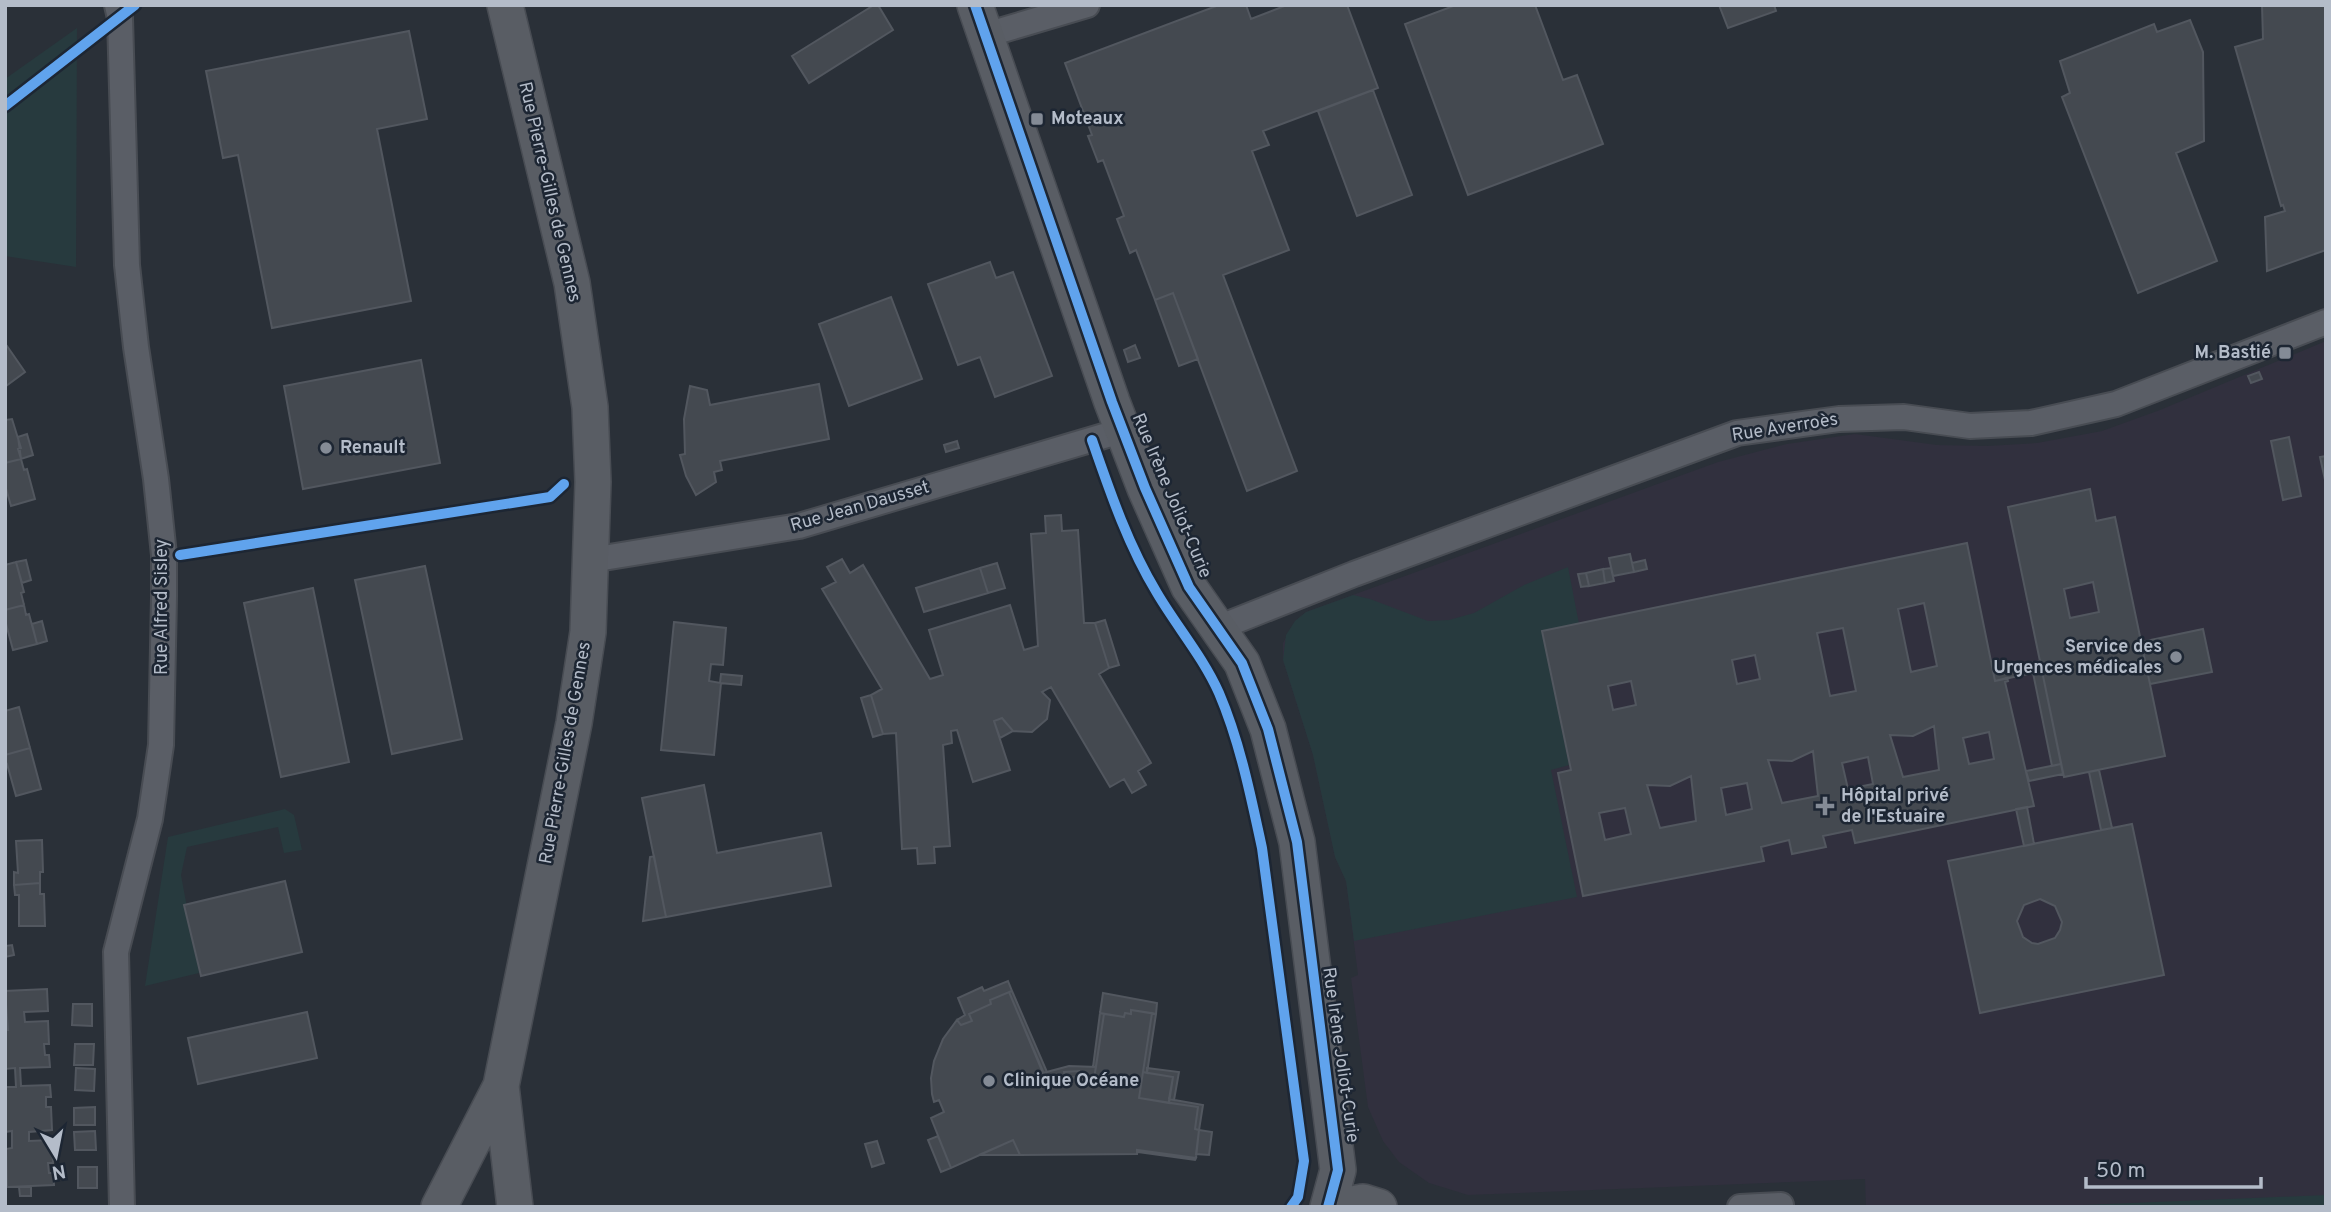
<svg xmlns="http://www.w3.org/2000/svg" width="2331" height="1212" font-family="Overpass,sans-serif">
<style>
.medical{fill:#31303e}
.green{fill:#273a3e}
.building{fill:#444950;stroke:#52575f;stroke-width:2;fill-rule:evenodd}
.lines{fill:none;stroke-linecap:round;stroke-linejoin:round}
.street-casing{stroke:#484c53;stroke-width:28}
.secondary-casing{stroke:#484c53;stroke-width:38}
.street{stroke:#5a5e66;stroke-width:24}
.secondary{stroke:#595d64;stroke-width:35}
.cycleway-casing{stroke:#1d2633;stroke-width:15}
.cycleway{stroke:#60a3ed;stroke-width:10}
.poi-dot{fill:#848b96;stroke:#1d2633;stroke-width:2.5}
.labels{text-anchor:middle;dominant-baseline:central;stroke-width:5;stroke-linejoin:round;paint-order:stroke}
.poi-label{font-size:18px;font-weight:bold;fill:#b4bcc9;stroke:#1d2633;text-anchor:start}
.street-label{font-size:18px;fill:#b4bcc9;stroke:#1d2633}
</style>
<rect width="100%" height="100%" fill="#2a3038"/>
<path class="medical" d="M2326 341V1197L2176 1207H1866L1865 1179 1468 1195 1429 1183 1399 1162 1383 1141 1368 1107 1351 978 1358 975 1346 881 1335 857 1313 755 1283 660V643L1295 621 1306 612 1718 462 1787 444 1855 434 1937 445 1987 446 2037 443 2102 431 2160 410Z"/>
<path class="green" d="M77 28 76 267 5 256V79Z
M1568 567 1579 624 1542 632 1569 765 1551 770 1577 897 1354 941 1346 881 1335 857 1313 755 1283 660 1286 635 1295 621 1306 612 1353 595 1370 599 1428 621 1449 620 1474 613 1524 585Z
M285 809 294 815 302 850 284 853 278 827 187 847 181 875 199 973 145 986 168 837Z
M2326 1195V1207H2035Z"/>
<path class="building" d="M874 5H878L893 30 809 83 792 56Z
M1219 5H1246L1251 19 1287 5H1347L1378 88 1263 131 1269 145 1252 151 1289 250 1223 275 1297 471 1247 491 1173 293 1155 300 1136 250 1130 253 1117 219 1124 216 1103 160 1098 162 1088 136 1092 135 1065 63Z
M1456 5H1535L1563 80 1577 75 1603 144 1468 195 1405 24Z
M1719 5H1774L1776 11 1728 28Z
M2262 5H2326V250L2267 271 2265 217 2285 211 2283 205 2281 206 2235 47 2263 39Z
M2190 20 2203 52 2204 141 2176 153 2217 261 2138 293 2062 97 2070 93 2060 61 2154 24 2157 32Z
M409 31 427 119 377 129 411 301 272 328 238 155 223 158 206 71Z
M1373 90 1412 195 1357 216 1318 111Z
M990 262 996 278 1013 272 1052 376 995 397 980 357 958 365 928 284Z
M1173 293 1198 359 1179 366 1155 300Z
M891 297 922 379 849 406 819 324Z
M1135 345 1140 358 1128 362 1124 350Z
M7 346 25 372 6 386 5 347Z
M421 360 440 463 303 489 284 386Z
M2259 372 2262 379 2251 383 2248 376Z
M819 384 829 439 720 461 722 470 714 472 716 482 696 495 686 476 680 455 685 454 684 419 690 386 707 390 710 405Z
M12 419 21 448 18 449 21 459 5 463V420Z
M27 434 33 455 21 459 18 437Z
M2289 437 2301 496 2283 500 2271 441Z
M957 441 959 448 946 452 944 445Z
M2326 456V479L2325 480 2320 457Z
M21 459 24 470 27 469 35 499 11 506 5 485V463Z
M2090 489 2096 521 2115 517 2165 756 2064 777 2008 507ZM2093 582 2099 612 2070 618 2064 589Z
M1061 515 1062 531 1078 530 1084 623H1095L1109 668 1099 674 1151 763 1138 771 1146 785 1132 793 1124 779 1110 787 1051 687 1042 692 1050 700 1047 719 1032 732 1013 731 1002 718 994 721 1010 770 973 782 957 730 951 731 952 743 943 745 950 846 934 847 935 863 918 864 917 848 902 849 896 733 883 734 871 695 882 689 822 589 836 582 827 567 842 559 850 573 863 565 930 679 943 675 929 630 1010 605 1024 650 1038 646 1031 534 1046 533 1045 516Z
M1967 543 1995 681 2007 678 2008 681 2005 682 2034 806 1855 843 1852 830 1823 836 1826 847 1792 854 1789 840 1761 847 1764 861 1583 896 1558 773 1571 770 1542 631ZM1924 603 1937 666 1911 672 1898 609ZM1843 628 1856 691 1830 696 1817 633ZM1755 655 1760 679 1737 684 1732 660ZM1631 681 1636 705 1613 710 1608 686ZM1934 726 1939 770 1903 777 1890 735 1913 736ZM1989 732 1994 759 1969 764 1963 738ZM1813 751 1818 796 1782 803 1768 760 1792 761ZM1868 757 1873 784 1848 789 1842 763ZM1691 776 1696 821 1660 828 1647 785 1670 786ZM1747 783 1752 809 1726 815 1721 788ZM1625 808 1631 834 1605 840 1599 813Z
M1630 554 1634 572 1613 576 1609 558Z
M26 560 31 580 22 583 16 562Z
M1645 560 1647 569 1634 572 1632 563Z
M16 562 24 592 21 593 24 605 5 610V565Z
M997 563 1005 588 988 593 980 568Z
M425 566 462 739 392 754 355 580Z
M980 568 988 593 924 612 916 588Z
M1611 568 1614 581 1605 583 1603 569Z
M1603 569 1605 583 1589 586 1586 573Z
M1586 573 1589 586 1581 587 1578 574Z
M313 588 349 762 281 777 244 603Z
M24 605 26 615 29 614 37 644 13 650 5 620V610Z
M1105 620 1119 665 1109 668 1095 623Z
M42 621 47 641 37 644 32 624Z
M674 622 726 628 723 665 711 664 709 681 721 683 714 755 661 750Z
M2203 629 2212 672 2150 684 2141 642Z
M2040 661 2042 671 1995 681 1993 671Z
M2042 671 2061 764 2052 766 2033 673Z
M721 674 742 676 741 685 720 683Z
M871 695 883 734 873 737 861 698Z
M19 707 30 748 5 755V711Z
M1002 718 1013 731 1000 738 994 721Z
M30 748 41 789 16 796 7 764 5 765V755Z
M2061 764 2063 774 2029 781 2026 771Z
M2099 770 2112 828 2101 830 2089 772Z
M704 785 717 853 821 833 831 886 666 917 642 798Z
M2027 807 2034 844 2024 846 2016 809Z
M2132 824 2164 975 1980 1013 1948 861ZM2040 899 2055 906 2062 922 2060 930 2055 938 2038 944 2032 943 2023 937 2017 921 2024 905Z
M42 840 43 872H40V883L14 885V872L18 873 16 841Z
M654 856 666 917 643 921 650 857Z
M285 881 302 952 201 976 184 905Z
M40 883V894H44L45 926H19V895H15L14 885Z
M12 945 14 955 5 957V946Z
M1008 981 1012 991 990 1000 991 1004 969 1014 972 1021 961 1025 957 1020 965 1015 958 998 982 987 984 991Z
M47 989 48 1011 24 1012 25 1022 48 1021 49 1044H44L45 1055H49L50 1067 20 1068 21 1086 50 1085 51 1097H46V1107H51L52 1130 29 1132V1141L52 1140 53 1163H48L49 1173H53L54 1185 7 1187 6 1149 12 1148V1131L5 1132V1087H16L15 1068 5 1069V1030H8L5 991Z
M1012 991 1047 1072 1043 1073 1009 992Z
M1009 992 1048 1083 1072 1077 1094 1079 1104 1014 1124 1017 1125 1013 1131 1014V1010L1152 1013 1139 1098 1198 1107 1195 1129 1199 1130 1196 1158 1137 1150V1154L1020 1155 1013 1140 951 1168 931 1118 944 1112 939 1100 934 1102 932 1094 931 1078 934 1061 943 1039 957 1020 961 1025 972 1021 969 1014 991 1004 990 1000Z
M1103 993 1157 1003 1156 1014 1131 1010V1014L1125 1013 1124 1017 1100 1013Z
M73 1004H92V1026L72 1025Z
M307 1012 317 1058 198 1084 188 1038Z
M1100 1013 1104 1014 1096 1067H1093Z
M1152 1013 1156 1014 1147 1073 1143 1072Z
M75 1044H94L93 1065H74Z
M1069 1066 1096 1067 1094 1079 1079 1077V1071L1064 1072 1065 1078 1048 1083 1043 1073Z
M76 1068 95 1069 94 1091 75 1090Z
M1147 1068 1179 1072 1174 1100 1169 1099 1173 1077 1147 1073Z
M1079 1071V1077L1065 1078 1064 1072Z
M1143 1072 1173 1077 1169 1103 1139 1098Z
M1169 1099 1203 1105 1199 1130 1195 1129 1198 1107 1169 1103Z
M95 1107V1125H74V1108Z
M1199 1130 1212 1132 1209 1155 1196 1154Z
M95 1131 96 1150H75L74 1132Z
M938 1136 951 1168 941 1172 928 1140Z
M1013 1140 1020 1155H979Z
M877 1141 884 1163 872 1167 865 1144Z
M1137 1150 1196 1158 1195 1160 1137 1152Z
M78 1167H97V1188H78Z
M31 1186V1196H20L19 1187Z"/>
<g class="lines">
<defs>
<path id="street" d="M117 5 120 18 127 265 136 347 156 479 164 555V597L161 745 150 819 116 952 122 1207
M986 35 1087 5
M591 560 799 526 1124 430
M1218 628 1354 574 1737 433 1839 419 1904 417 1970 426 2031 423 2116 404 2326 322
M1740 1207 1781 1205"/>
<path id="secondary" d="M975 5 1112 402 1145 488 1189 587 1242 663 1268 729 1297 842 1338 1170 1328 1207
M501 1086 515 1207
M439 1207 501 1086 574 723 588 632 593 482 590 407 572 283 505 5
M1338 1207 1363 1202 1379 1207"/>
</defs>
<use href="#street" class="street-casing"/>
<use href="#secondary" class="secondary-casing"/>
<use href="#street" class="street"/>
<use href="#secondary" class="secondary"/>
<defs>
<path id="cycleway" d="M975 5 1112 402 1145 488 1189 587 1242 663 1268 729 1297 842 1338 1170 1328 1207
M5 106 135 5
M1092 440C1110 492 1128 545 1157 593 1177 627 1203 657 1219 693 1240 742 1251 797 1262 848L1304 1161 1298 1197 1291 1207
M180 555 550 497 564 484"/>
</defs>
<use href="#cycleway" class="cycleway-casing"/>
<use href="#cycleway" class="cycleway"/>
</g>
<g class="poi-dot">
<rect x="1030" y="112" width="14" height="14" rx="3.5"/>
<rect x="2278" y="346" width="14" height="14" rx="3.5"/>
<circle cx="326" cy="448" r="7"/>
<circle cx="2176" cy="657" r="7"/>
<path d="M1821.5 795.5h7v7h7v7h-7v7h-7v-7h-7v-7h7z"/>
<circle cx="989" cy="1081" r="7"/>
</g>
<g class="labels">
<g class="poi-label">
<text x="1051" y="119">Moteaux</text>
<text x="2271" y="353" text-anchor="end">M. Bastié</text>
<text x="340" y="448">Renault</text>
<text x="2162" y="647" text-anchor="end">Service des<tspan x="2162" dy="21">Urgences médicales</tspan></text>
<text x="1841" y="796">Hôpital privé<tspan x="1841" dy="21">de l'Estuaire</tspan></text>
<text x="1003" y="1081">Clinique Océane</text>
</g>
<g class="street-label">
<text transform="translate(549 192) rotate(77)">Rue Pierre-Gilles de Gennes</text>
<text transform="translate(1785 428) rotate(-9)">Rue Averroès</text>
<text transform="translate(1171 496) rotate(67)">Rue Irène Joliot-Curie</text>
<text transform="translate(860 507) rotate(-16)">Rue Jean Dausset</text>
<text transform="translate(162 607) rotate(-90)">Rue Alfred Sisley</text>
<text transform="translate(566 753) rotate(-80)">Rue Pierre-Gilles de Gennes</text>
<text transform="translate(1340 1055) rotate(82)">Rue Irène Joliot-Curie</text>
</g>
</g>
<rect width="2331" height="1212" fill="none" stroke="#b4bcc9" stroke-width="14"/>
<g transform="translate(56 1156) rotate(170)" stroke="#1d2633" stroke-width="5" paint-order="stroke">
<path d="M0-5L12 26L0 18L-12 26Z" fill="#b4bcc9"/>
<text y="-10" font-size="19" font-weight="bold" text-anchor="middle" fill="#b4bcc9">N</text>
</g>
<path d="M2086 1177v10h175v-10" fill="none" stroke="#b4bcc9" stroke-width="3.5"/>
<text x="2096" y="1177" font-size="21" fill="#b4bcc9" stroke="#1d2633" stroke-width="5" paint-order="stroke">50 m</text>
</svg>
